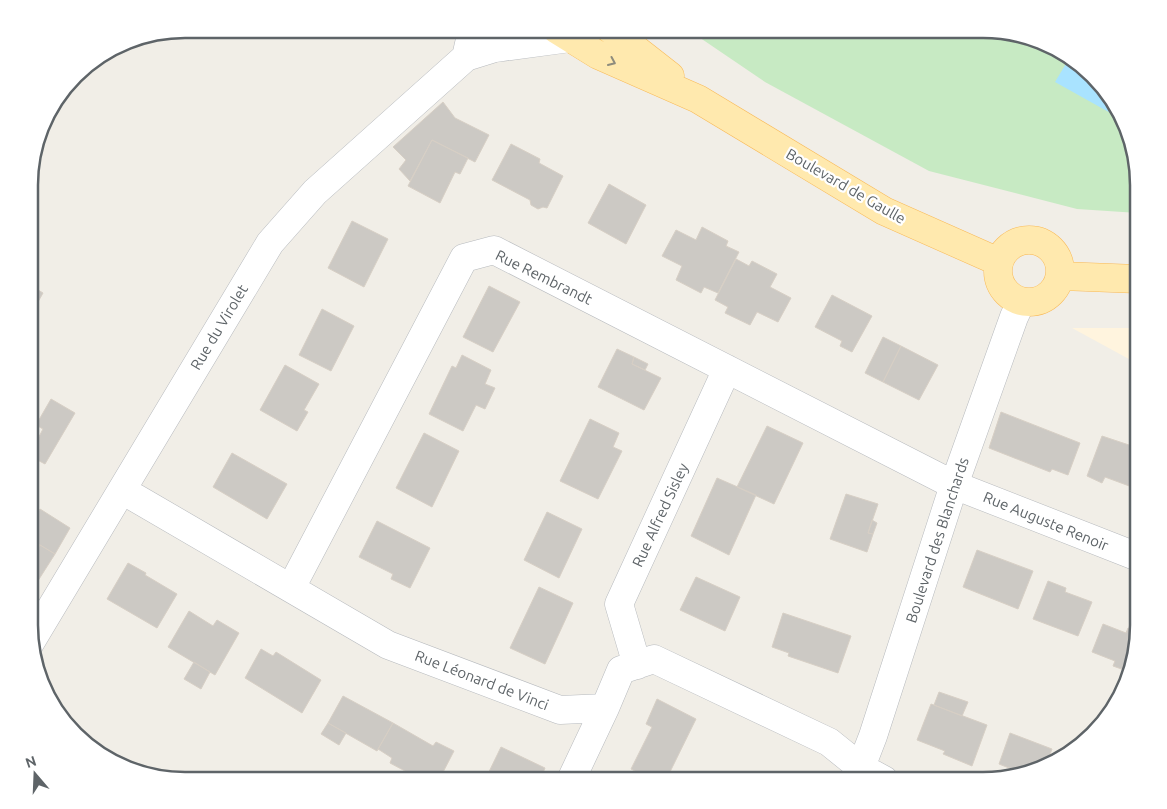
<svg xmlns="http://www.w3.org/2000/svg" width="1167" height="809" font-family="Ubuntu,sans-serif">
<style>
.commercial{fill:#fff4de}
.green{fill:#c7eac3}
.water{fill:#a9e3ff}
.building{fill:#ccc9c4;stroke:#d7cfc5}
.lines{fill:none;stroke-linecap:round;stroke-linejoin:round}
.minor-casing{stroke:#b7babe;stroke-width:29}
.major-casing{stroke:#f9ba58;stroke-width:29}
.minor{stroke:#fff;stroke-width:28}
.major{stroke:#ffe9ae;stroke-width:28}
.oneway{stroke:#8e8c7d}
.labels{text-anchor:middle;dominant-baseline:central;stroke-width:4.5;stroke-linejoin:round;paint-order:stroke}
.street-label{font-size:15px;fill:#5e6468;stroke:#fff}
.rim{fill:none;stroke:#5e6468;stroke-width:2.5}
</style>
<rect width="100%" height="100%" fill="#f1eee7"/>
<path class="commercial" d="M1072 328H1138V364Z"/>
<path class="green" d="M687 29H993L1033 37 1077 61 1122 115 1138 174V213L1077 209 929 171 765 82Z"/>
<path class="water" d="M1070 57 1077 61 1122 115 1123 120 1055 82Z"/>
<path class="building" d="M443 102 455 118 489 135 475 162 432 140 410 181 399 169 406 160 393 147Z
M432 140 468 158 460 174 455 172 440 203 408 186Z
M511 144 540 159 539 163 563 176 547 208 543 207 538 209 531 205 530 200 492 180Z
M609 184 646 205 626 244 588 223Z
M352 221 388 239 364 287 328 268Z
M702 227 728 241 726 246 739 252 718 293 704 287 701 293 676 280 682 266 662 256 676 230 696 240Z
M736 259 749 266 752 261 777 274 770 287 791 298 778 322 757 312 750 325 725 313 728 307 715 300Z
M30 285 43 293 30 316Z
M489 286 520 302 493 352 463 337Z
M832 295 872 316 852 352 840 346 842 341 815 327Z
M322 309 354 326 331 371 299 355Z
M883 337 901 346 883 382 865 373Z
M901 346 938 365 919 400 883 382Z
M617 349 634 357 632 364 661 378 644 410 598 387Z
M462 355 491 370 485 384 495 388 485 409 476 405 463 431 429 414 452 366 456 368Z
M634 357 648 364 645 370 632 364Z
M285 365 319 384 304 410 308 412 297 431 260 410Z
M51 399 75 413 45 464 30 456V454L43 429 36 425Z
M1001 412 1080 443 1068 475 1052 469 1050 472 989 448Z
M590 419 619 433 613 447 622 451 598 499 560 481Z
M767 426 803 443 774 504 737 487Z
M424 433 459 451 432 507 396 488Z
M1102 436 1138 448V471L1132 487 1105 477 1102 483 1087 476Z
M232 453 287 484 267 519 213 487Z
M717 478 756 495 729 555 691 536Z
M846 494 878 504 868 533 873 534 867 552 830 539Z
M40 509 70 528 55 554 30 539V525Z
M547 512 582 529 559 578 524 560Z
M872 520 877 523 873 534 868 533Z
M377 521 430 548 410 588 391 579 393 574 359 557Z
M30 539 40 545 30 561Z
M40 545 55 554 34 587 30 584V561Z
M977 550 1033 571 1018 609 963 587Z
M128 563 146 573 145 575 177 594 157 628 107 599Z
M696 577 740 597 725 631 680 610Z
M1048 581 1066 588 1065 592 1092 602 1078 636 1033 619Z
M539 587 573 603 545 664 510 648Z
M189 611 213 626 217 620 239 633 215 675 168 647Z
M783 613 851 636 838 673 788 656 789 653 772 647Z
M1103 624 1126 633 1128 628 1138 632 1130 672 1113 666 1115 661 1092 652Z
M261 649 273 656 276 652 321 680 302 713 245 678Z
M194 662 210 672 201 689 184 679Z
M939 692 968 702 962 716 934 705Z
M343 696 393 723 377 751 328 723Z
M657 699 696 719 666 780H653L631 769 652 727 646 724Z
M931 704 987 725 972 766 943 754 945 751 917 740Z
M328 723 346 733 339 745 321 734Z
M393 723 433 746 436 742 454 751 439 780H422L390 763 392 758 378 749Z
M1010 733 1052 749 1046 765 1019 772 999 764Z
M501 747 545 768 540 780H485Z
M778 773 798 779V780H775Z"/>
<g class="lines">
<defs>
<path id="minor" d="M466 57 471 35 470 29
M122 490 388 645 560 710 605 708 621 670 654 659 829 742 860 767 884 780
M291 588 464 258 494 250 954 485 1138 557
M30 643 270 243 315 192 466 57 495 48 570 38
M637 665 619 604 727 369
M571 780 605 708
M856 780 873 736 954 485 1014 317 1021 302"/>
<path id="major" d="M556 29 598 55 698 99 884 211 999 262
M610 29 670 76
M998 271a31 31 0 1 1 62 0a31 31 0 1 1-62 0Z
M1061 276 1138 279"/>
</defs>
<use href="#minor" class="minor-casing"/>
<use href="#major" class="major-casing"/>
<use href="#minor" class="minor"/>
<use href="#major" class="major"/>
</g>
<defs><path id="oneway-chevron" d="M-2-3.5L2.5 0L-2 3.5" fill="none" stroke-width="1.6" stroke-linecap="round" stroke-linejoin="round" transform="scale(1.25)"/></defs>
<use class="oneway" href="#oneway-chevron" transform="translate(612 62) rotate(24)"/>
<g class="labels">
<g class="street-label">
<text transform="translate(846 186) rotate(30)">Boulevard de Gaulle</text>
<text transform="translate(544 277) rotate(26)">Rue Rembrandt</text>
<text transform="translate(219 327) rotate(-59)">Rue du Virolet</text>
<text transform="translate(660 515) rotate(-65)">Rue Alfred Sisley</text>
<text transform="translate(1046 521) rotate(22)">Rue Auguste Renoir</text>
<text transform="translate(937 540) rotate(-72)">Boulevard des Blanchards</text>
<text transform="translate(482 680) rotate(21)">Rue Léonard de Vinci</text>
</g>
</g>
<path d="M0 0H1167V809H0ZM185 38H983A147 147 0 0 1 1130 185V625A147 147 0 0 1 983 772H185A147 147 0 0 1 38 625V185A147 147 0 0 1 185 38Z" fill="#fff" fill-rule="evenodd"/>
<path class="rim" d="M185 38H983A147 147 0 0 1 1130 185V625A147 147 0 0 1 983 772H185A147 147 0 0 1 38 625V185A147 147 0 0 1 185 38Z"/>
<g transform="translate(35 774) rotate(341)" stroke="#ffffff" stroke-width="4" paint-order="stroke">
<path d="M0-4L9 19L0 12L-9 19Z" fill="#5e6468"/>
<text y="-8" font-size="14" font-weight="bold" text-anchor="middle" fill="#5e6468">N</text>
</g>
</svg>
